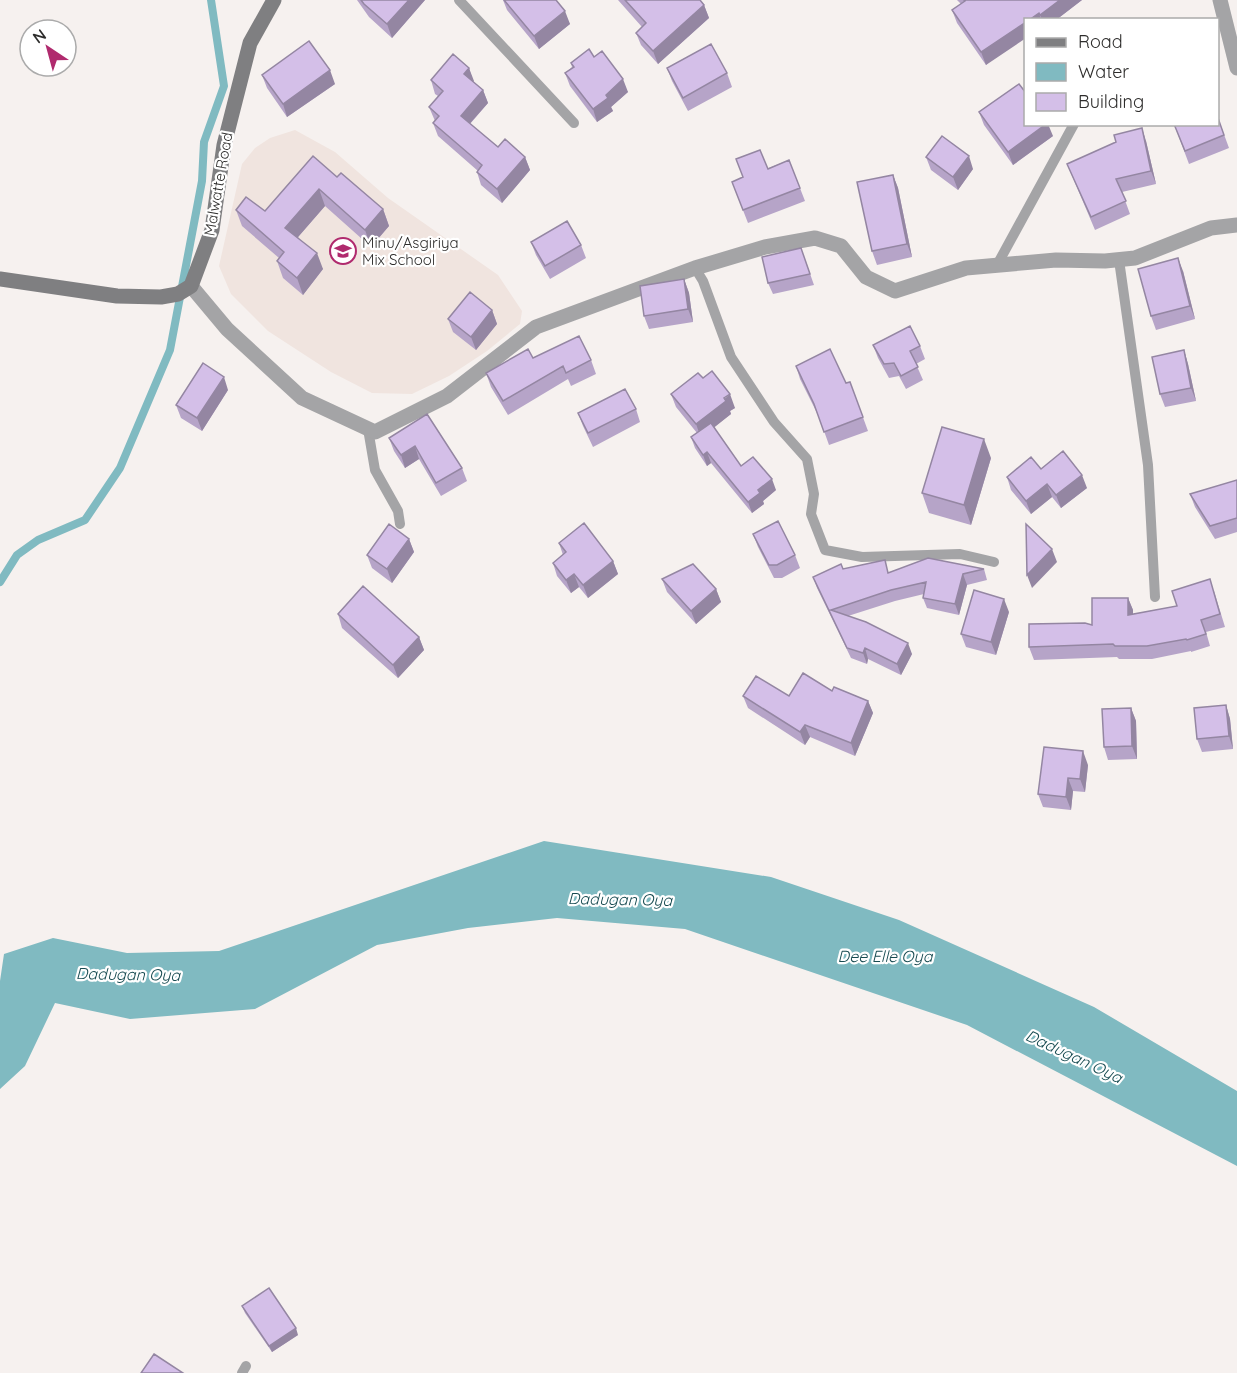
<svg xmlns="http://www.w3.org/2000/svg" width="1237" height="1373" font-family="Quicksand,sans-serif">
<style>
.built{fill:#f0e4df}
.water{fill:#80bac1}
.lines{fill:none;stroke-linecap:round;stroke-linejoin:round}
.stream{stroke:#80bac1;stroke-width:8}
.lane{stroke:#a4a4a6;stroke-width:10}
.street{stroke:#a4a4a6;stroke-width:15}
.secondary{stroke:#7f7f81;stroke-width:15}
.wall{fill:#b6a4c8}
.shaded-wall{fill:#9486a2}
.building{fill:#d4bfe8;stroke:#9486a2;stroke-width:1.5}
.labels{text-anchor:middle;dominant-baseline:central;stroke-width:4.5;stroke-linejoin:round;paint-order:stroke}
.street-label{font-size:15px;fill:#2e2d2c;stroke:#fff}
.poi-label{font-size:15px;fill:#2e2d2c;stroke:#fff;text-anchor:start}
.water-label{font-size:16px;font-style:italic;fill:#164a50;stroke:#fff}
</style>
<rect width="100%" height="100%" fill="#f6f1ef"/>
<path class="built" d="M295 130 335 152 388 198 498 275 522 311 520 324 487 351 449 376 412 394 372 393 331 372 268 331 231 294 219 266 242 164 255 148 270 138Z"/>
<path class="water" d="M544 841 771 877 899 920 1094 1007 1237 1091V1166L967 1025 685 929 557 918 468 928 377 945 255 1009 130 1019 55 1003 25 1066 0 1089V981L4 954 53 938 127 953 219 951Z"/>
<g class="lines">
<path class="stream" d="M0 582 17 555 38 540 85 520 120 468 170 350 202 181 204 142 224 86 211 0"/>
<path class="lane" d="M459 0 574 123
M1119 260 1148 465 1155 597
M997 265 1074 124
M695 268 703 281 731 357 774 422 807 459 814 494 811 514 825 550 862 557 960 554 994 562
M368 429 375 470 398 511 400 524
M242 1373 246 1366"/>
<path class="street" d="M1220 0 1237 68
M191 286 227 329 302 398 375 432 447 396 536 327 695 268 765 247 815 238 841 246 866 277 895 291 966 268 1056 260 1105 261 1135 258 1211 228 1237 225"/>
<path class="secondary" d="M0 279 117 296 161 297 178 294 191 286 212 230 224 145 250 43 274 0"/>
</g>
<path class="wall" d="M357 0H425L392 38 369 17Z
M503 0H556L570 24 539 49 507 10Z
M618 0H700L704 5 709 18 658 64 641 45 636 33 642 27Z
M957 0H1082L1056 20H1026L986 65 957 23 952 10 961 4Z
M594 57 628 92 611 107 613 111 597 122 570 86 565 73 572 67 571 63Z
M469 68 473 82 483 90 488 103 470 124 498 147 525 157 530 170 502 203 481 185 477 172 478 171 438 136 433 123 435 121 429 107 438 96 435 94 431 80Z
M667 68 727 73 732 87 688 111 672 81Z
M262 75 335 84 287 117 267 88Z
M979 112 1053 136 1013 165 984 125Z
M1218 118 1229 148 1189 164 1174 124Z
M1146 141 1156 184 1122 192 1130 214 1095 230 1067 164Z
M926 157 973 169 958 190 931 170Z
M789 160 805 201 748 223 732 182Z
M893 175 898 188 912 257 877 265 872 251Z
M337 177 383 209 389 226 371 247 325 206 298 237 323 269 303 295 283 278 277 261 279 258 242 226 236 210 265 211Z
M531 242 581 245 586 258 550 279 536 255Z
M801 248 814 285 773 294 768 283Z
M1183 271 1195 319 1156 330 1151 316Z
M684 279 689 293 693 322 649 329 644 316Z
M492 310 497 324 476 350 453 332 448 319Z
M873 345 920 346 925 359 916 364 923 380 906 389 899 376 889 378 878 358Z
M1184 350 1188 364 1196 401 1165 407 1160 394Z
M533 358 591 360 596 374 571 386 568 379 508 415 491 387 486 373Z
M796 366 846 383 850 382 868 431 829 445 819 417 800 379Z
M703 378 735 408 730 411 731 414 714 427 741 466 776 490 763 501 764 504 752 513 711 463 707 466 695 448 691 437 697 433 676 407 671 394Z
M228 390 202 431 181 418 176 405Z
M636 409 640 422 593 447 583 426 578 413Z
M427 414 462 468 467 481 441 496 419 459 405 468 394 451 389 438Z
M991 458 971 525 929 513 922 493Z
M1041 469 1087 488 1061 508 1052 497 1031 514 1011 490 1007 477Z
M1237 480V532L1215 539 1195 507 1190 494Z
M753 534 795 555 800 568 782 578H774L758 547Z
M409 539 414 552 392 583 372 568 367 555Z
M559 543 613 561 618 574 588 598 579 587 571 593 557 576 553 563 563 555Z
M984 569 987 580 967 585 959 615 927 608 923 598 924 594 895 601 848 616 912 654 901 675 868 659 867 664 851 658 817 588 813 577 889 572Z
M662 579 716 589 721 602 696 624 667 592Z
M1214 591 1225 627 1206 632 1210 646 1191 652V651L1152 659H1119L1117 657 1034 660 1029 647 1092 625 1128 598 1133 610V614L1177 606Z
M1009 612 996 655 966 647 961 634Z
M338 614 419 637 424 650 398 678 342 628Z
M832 691 868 701 873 713 855 756 810 737 805 745 748 708 743 696H789Z
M1226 705 1230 719 1233 749 1202 752 1197 739Z
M1131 708 1136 721 1137 759 1108 760 1104 747Z
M1088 765 1085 792 1073 791 1071 810 1043 807 1038 794Z
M242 1306 298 1335 272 1352 245 1313Z"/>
<path class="shaded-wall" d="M409 0H425L392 38 387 24Z
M1060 0H1082L1056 20H1042L1040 15Z
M704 5 709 18 658 64 653 51Z
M565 11 570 24 539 49 534 36Z
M1039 13 1041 20H1029Z
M1026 22V38L986 65 981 52Z
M469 68 474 81 469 87 464 74Z
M330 70 335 84 287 117 283 104Z
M623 79 628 92 611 107 613 111 597 122 593 109 606 95Z
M483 90 488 103 465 129 461 116Z
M1046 124H1048L1053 136 1013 165 1008 152Z
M1142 128 1146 141 1156 184 1151 171Z
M969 156 973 169 958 190 953 177Z
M525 157 530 170 502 203 497 189Z
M893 175 898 188 912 257 907 244Z
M319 189 325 206 292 244 285 228Z
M383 209 389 226 371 247 365 230Z
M317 253 323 269 303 295 297 278Z
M1178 258 1183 271 1195 319 1190 306Z
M684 279 689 293 693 322 688 309Z
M492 310 497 324 476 350 471 337Z
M1184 350 1188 364 1196 401 1191 388Z
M224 377 228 390 202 431 197 418Z
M730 394 735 408 730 411 731 414 701 438 696 424Z
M984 439 991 458 971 525 964 505Z
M415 446 419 459 405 468 401 455Z
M707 452 711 463 707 466 703 455Z
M1082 475 1087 488 1061 508 1056 495Z
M772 479 776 490 763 501 764 504 752 513 748 502 758 490Z
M1047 484 1052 497 1031 514 1026 501Z
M409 539 414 552 392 583 387 569Z
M1052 549 1057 562 1032 588 1027 575Z
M613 561 618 574 588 598 583 585Z
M574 574 579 587 571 593 566 580Z
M963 574 967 585 959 615 955 604Z
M716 589 721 602 696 624 691 611Z
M1128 598 1133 610V627L1128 615Z
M1004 599 1009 612 996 655 991 642Z
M419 637 424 650 398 678 393 665Z
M908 643 912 654 901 675 897 664Z
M865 648 868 659 867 664 863 653Z
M868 701 873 713 855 756 851 743Z
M1226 705 1230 719 1233 749 1229 736Z
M1131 708 1136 721 1137 759 1132 746Z
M805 725 810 737 805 745 800 732Z
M1083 751 1088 765 1085 792 1080 779Z
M1068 778 1073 791 1071 810 1066 797Z
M296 1328 298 1335 272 1352 269 1346Z"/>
<path class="building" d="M361 0H409L387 24 364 4Z
M504 0H556L565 11 534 36Z
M625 0H700L704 5 653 51 636 33 646 23Z
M964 0H1060L1040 15 1039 13 1029 20H1026V22L981 52 952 10 965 1Z
M309 41 330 70 283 104 262 75Z
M711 44 727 73 683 98 667 68Z
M589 49 594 57 602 51 623 79 606 95 608 98 593 109 565 73 574 67 571 63Z
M453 54 469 68 464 74 483 90 461 116 498 147 505 139 525 157 497 189 477 172 482 165 433 123 439 116 429 107 443 91 431 80Z
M1019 84 1026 93V124H1046L1008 152 979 112Z
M1218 118 1224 135 1185 151 1174 124H1218Z
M1142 128 1151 171 1116 179 1126 201 1091 217 1067 164 1116 142 1114 135Z
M942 136 969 156 953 177 926 157Z
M760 150 768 169 789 160 800 188 743 210 732 182 743 177 736 159Z
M313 156 337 177 341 173 383 209 365 230 319 189 285 228 317 253 297 278 277 261 284 252 236 210 246 197 265 211Z
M893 175 907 244 872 251 857 182Z
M567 221 581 245 545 266 531 242Z
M801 248 810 274 768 283 762 257Z
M1178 258 1190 306 1151 316 1138 269Z
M684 279 688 309 644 316 640 286Z
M470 292 492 310 471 337 448 319Z
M910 326 920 346 910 351 918 367 901 376 894 363 884 364 873 345Z
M579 336 591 360 566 373 563 366 503 401 486 373 528 349 533 358Z
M830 349 846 383 850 382 863 417 824 432 814 404 796 366Z
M1184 350 1191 388 1160 394 1152 357Z
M203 363 224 377 197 418 176 405Z
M712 371 730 394 724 398 726 401 696 424 671 394 698 373 703 378Z
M625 389 636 409 588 433 578 413Z
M427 414 462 468 436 483 415 446 401 455 389 438Z
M711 423 741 466 753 457 772 479 758 490 760 493 748 502 707 452 703 455 691 437Z
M942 427 984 439 964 505 922 493Z
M1063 451 1082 475 1056 495 1047 484 1026 501 1007 477 1031 457 1041 469Z
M1237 480V518L1210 526 1190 494Z
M778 521 795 555 777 565H769L753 534Z
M584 523 613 561 583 585 574 574 566 580 553 563 566 552 559 543Z
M389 524 409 539 387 569 367 555Z
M1026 524 1052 549 1027 575Z
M928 558 984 569 963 574 955 604 923 598 926 582 891 590 831 610 866 622 908 643 897 664 865 648 863 653 847 648 813 577 841 564 843 569 885 560 888 573Z
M693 564 716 589 691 611 662 579Z
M1210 579 1220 614 1201 620 1206 634 1187 640 1186 639 1147 646H1115L1113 644 1029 647V624L1085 623 1092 625V598H1128V615L1177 606 1172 591Z
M363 586 419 637 393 665 338 614Z
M974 590 1004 599 991 642 961 634Z
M803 673 832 691 834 687 868 701 851 743 805 725 800 732 743 696 756 676 789 696Z
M1226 705 1229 736 1197 739 1194 708Z
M1131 708 1132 746 1104 747 1102 709Z
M1044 747 1083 751 1080 779 1068 778 1066 797 1038 794Z
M269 1288 296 1328 269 1346 242 1306Z
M154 1354 183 1373H141Z"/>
<defs>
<symbol id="school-ring" viewBox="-11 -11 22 22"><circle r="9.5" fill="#fff" stroke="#b02a6e" stroke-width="1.5"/><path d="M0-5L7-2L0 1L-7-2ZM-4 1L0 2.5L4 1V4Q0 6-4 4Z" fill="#b02a6e"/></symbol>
</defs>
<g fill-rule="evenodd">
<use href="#school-ring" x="328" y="236" width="30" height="30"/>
</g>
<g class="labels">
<g class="street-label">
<text transform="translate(218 184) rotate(-80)">Malwatte Road</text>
</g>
<g class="poi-label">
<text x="362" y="242">Minu/Asgiriya<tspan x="362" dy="17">Mix School</tspan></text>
</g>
<g class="water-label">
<text transform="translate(620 899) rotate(1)">Dadugan Oya</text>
<text x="885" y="956">Dee Elle Oya</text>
<text transform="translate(128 974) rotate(1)">Dadugan Oya</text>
<text transform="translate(1074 1056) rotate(25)">Dadugan Oya</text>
</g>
</g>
<rect x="1024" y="18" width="195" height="108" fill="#ffffff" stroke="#ababab" stroke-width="1.5"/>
<rect x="1036" y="38" width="30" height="9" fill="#7f7f81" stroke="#ababab" stroke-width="1.5"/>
<text x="1078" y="48" font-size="18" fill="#2e2d2c">Road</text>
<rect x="1036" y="63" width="30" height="18" fill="#80bac1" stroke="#ababab" stroke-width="1.5"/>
<text x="1078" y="78" font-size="18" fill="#2e2d2c">Water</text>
<rect x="1036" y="93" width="30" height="18" fill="#d4bfe8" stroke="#ababab" stroke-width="1.5"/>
<text x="1078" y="108" font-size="18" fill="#2e2d2c">Building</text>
<g transform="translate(48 48) rotate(324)"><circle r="28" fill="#ffffff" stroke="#ababab" stroke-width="1.5"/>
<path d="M0-4.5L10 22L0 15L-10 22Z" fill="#b02a6e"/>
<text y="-9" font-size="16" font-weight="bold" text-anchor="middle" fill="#2e2d2c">N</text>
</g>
</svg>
